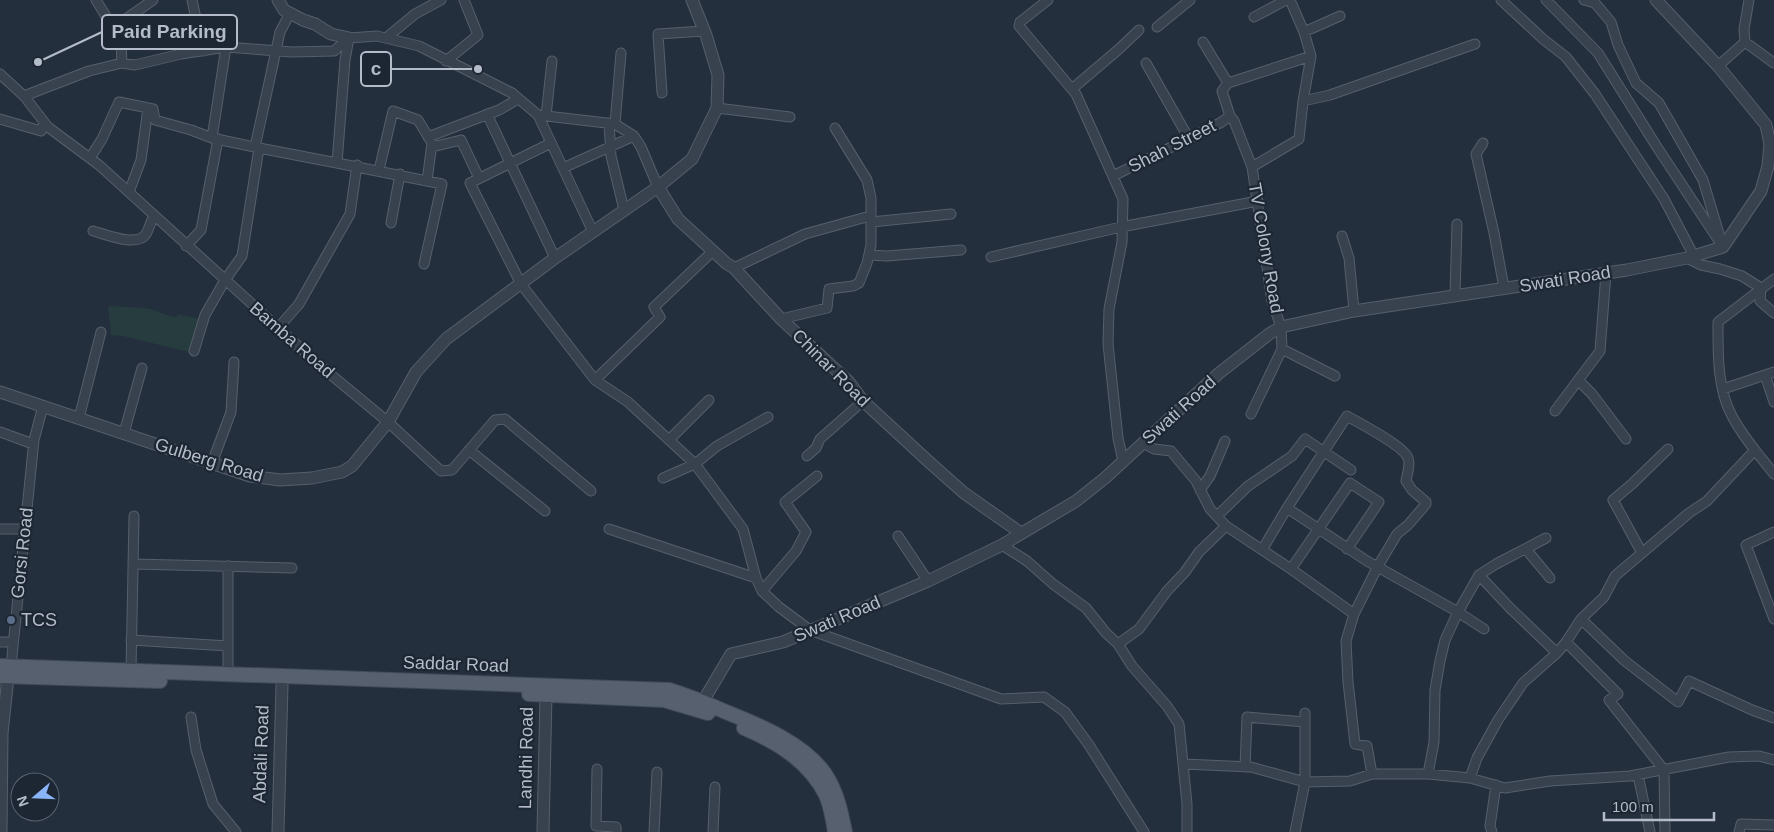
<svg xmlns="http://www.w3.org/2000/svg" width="1774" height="832" font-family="Arial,sans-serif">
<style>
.green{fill:#263c3f}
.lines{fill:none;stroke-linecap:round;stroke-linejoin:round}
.minor-casing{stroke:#565f6c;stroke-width:11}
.tertiary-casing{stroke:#565f6c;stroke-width:13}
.primary-casing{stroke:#414a57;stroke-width:16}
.minor{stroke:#38414e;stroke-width:9}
.tertiary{stroke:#38414e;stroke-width:11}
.primary{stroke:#56606e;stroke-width:14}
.service-dot{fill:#5c6f8a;stroke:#1d2633;stroke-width:2}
.labels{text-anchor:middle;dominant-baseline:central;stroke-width:4.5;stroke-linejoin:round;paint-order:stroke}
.street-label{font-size:18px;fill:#b4bcc9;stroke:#1d2633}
.poi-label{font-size:18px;fill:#b4bcc9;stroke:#1d2633;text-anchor:start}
.leader{fill:none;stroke:#b4bcc9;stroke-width:2}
.callout-dot{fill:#b4bcc9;stroke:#1d2633;stroke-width:2}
.callout{fill:#1d2633;stroke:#b4bcc9;stroke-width:2}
.callout-label{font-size:19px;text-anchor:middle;font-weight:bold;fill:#b4bcc9}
</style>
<rect width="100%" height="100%" fill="#242f3e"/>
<path class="green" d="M108 306C122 307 136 307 150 309 159 311 168 317 177 317V314L201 319 193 353 123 336 111 335Z"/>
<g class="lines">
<defs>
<path id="minor" d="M96 0 113 28
M192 0 203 51
M1048 0 1020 22 1019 26 1076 94 1123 199 1122 242 1109 309 1108 344 1118 438 1123 461
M1501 0 1543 39 1566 57 1595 94 1664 199 1694 256
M1546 0 1598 53 1657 147 1723 247
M1584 0 1595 3 1611 22 1618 45 1636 83 1659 103 1703 180 1720 237
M1254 17 1286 0
M1157 27 1190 0
M1304 32 1340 16
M386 38 415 14 441 0
M1203 42 1228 83
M1745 42 1774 63
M446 61 478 35 464 0
M122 63 121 42 113 28 153 0
M1146 63 1188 137
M1718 66 1745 42 1744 29 1749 0
M0 74 24 96 48 127 99 165 318 364 388 422 441 471 452 470 495 420 505 419 591 491
M1072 89 1119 49 1139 30
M662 93 658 34 704 31
M24 96 89 71 122 63 135 65 181 54 226 47 292 52 334 51 349 38
M1303 101 1330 95 1475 44
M717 108 790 117
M487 114 555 258
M538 115 615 124 634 136 641 147 658 187
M546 116 552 61
M0 119 41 131 44 123
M609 123 611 156 624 210
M615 124 621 53
M428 137 499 110 518 99
M212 138 226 47
M551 143 470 183 521 284 595 380 628 402 695 464 743 529 756 578 762 591 779 607 810 630 1001 699 1044 697 1065 712 1089 745 1144 832
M1483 143 1476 154 1494 233 1504 288
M255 147 280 32 290 13
M432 147 461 140 479 178
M90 158 102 139 119 102 153 109 155 120 191 130 212 138 259 148
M1252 167 1299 139 1303 101 1311 56 1304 32 1290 0
M563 168 634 136
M379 170 393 111 418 120 432 143 427 181
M1113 176 1220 123 1230 116
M129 192 141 160 148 108
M871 222 951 214
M391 223 400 174
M93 231C105 234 137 248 146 234 149 229 151 221 154 215
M1342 236 1349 258 1354 311
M186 246 201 230 218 139
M869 255 887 256 961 250
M991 257 1121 227 1258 201
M1687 258 1701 265 1720 269 1742 276 1761 288 1760 301 1774 313
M424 264 442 184 337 163 345 60 349 38 377 36 419 46 512 93 538 115 593 232
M734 268 805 234 870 216
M1774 279 1718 322C1718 352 1717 387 1731 414 1742 436 1759 455 1774 474
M1455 296 1457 224
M781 319 827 308 829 289 853 286 859 283 867 263 871 245V198L867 180 835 128
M278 328 299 304 350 214 357 165
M1282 349 1335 376
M194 351 205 315 225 280 242 256 259 148 337 163
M1765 375 1774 402
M595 380 660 317 654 307 713 251
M1579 381 1592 394 1626 439
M1723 389 1774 372
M1555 411 1600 351 1606 273
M1251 414 1282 349 1281 327 1272 301 1252 167 1234 121 1230 116 1222 91 1228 83 1311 56
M79 418 101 332
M0 432 33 444
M124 433 142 368
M669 440 709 400
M1143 443 1154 449 1171 451 1196 481 1210 509 1226 526 1291 569 1354 614
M469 450 545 511
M807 456 816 448 820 439 863 401
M212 463 231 412 234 362
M663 478 695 464 717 446 768 417
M1200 490 1210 476 1225 441
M1287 508 1367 561 1458 612 1484 629
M1217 516 1248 486 1292 456 1305 439 1351 470
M0 529H25
M609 529 756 578
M1774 532 1746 545 1774 619
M898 536 928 581
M1002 545 1027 561 1053 584 1086 608 1106 633 1118 644 1132 666 1167 706 1179 724 1187 804V832
M1526 549 1550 578
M1262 550 1287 508 1347 416C1359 423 1404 446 1408 458 1411 465 1407 474 1406 481L1412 490 1426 502V504L1408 525 1397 534 1378 566 1354 614 1346 641 1348 682 1355 744 1367 746 1372 774
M1642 553 1613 500 1632 484 1668 449
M133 564 292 568
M1291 569 1350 483 1379 502 1347 549
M1479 575 1509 607 1557 653
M762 591 796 551 806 532 785 502 817 476
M1581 619 1625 661 1678 702 1689 681 1752 710 1774 718
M131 640 228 646
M0 642H13
M1566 642 1618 694 1609 700 1664 770 1665 832
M1118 644 1139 629 1167 591 1185 572 1199 552 1226 526
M11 666 34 440 43 406
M131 670 134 516
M228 674V566
M191 717 196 750 213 804 236 832
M1183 764 1251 767 1305 782 1350 781 1372 774H1428L1470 778 1505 788 1550 781 1630 776 1729 757 1759 756 1774 760
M1245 767 1247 717 1305 722
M597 769 596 826 616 827V832
M1428 774 1434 742 1435 690 1440 661 1445 640 1458 612 1479 575 1496 564 1546 538
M1638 775 1650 832
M1470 778 1477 758 1498 720 1523 683 1557 653 1566 642 1581 619 1604 597 1615 576 1689 513 1707 501 1755 450
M654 832 657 772
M713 832 715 787
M1295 832 1305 782V713
M1492 832 1490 826 1496 785
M1739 832 1741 824 1774 825"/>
<path id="tertiary" d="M278 0 284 10 303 20 315 24 331 34 349 38
M658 187 678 219 726 263 734 268 781 319 849 382 863 401 928 461 964 493 1021 533
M0 392 250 476 280 480 312 478 342 472 352 466 388 422 416 372 446 339 555 258 658 187 692 159 717 108 718 75 706 35 692 0
M699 708 731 654 783 642 928 581 1002 545 1076 501 1105 478 1218 374 1269 334 1281 327 1354 311 1627 270 1687 258 1723 247 1761 191 1768 166 1770 144 1766 125 1718 66 1656 0
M1 832 2 733 8 677
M278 832 282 686
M543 832 546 695"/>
<path id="primary" d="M0 666 669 690C689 696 708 704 726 712 759 725 805 744 825 774 837 792 841 812 845 832
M0 676 160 681
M529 694 664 700 708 713
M744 728C777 742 809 761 826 795 831 806 833 820 835 832"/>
</defs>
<use href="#minor" class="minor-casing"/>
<use href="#tertiary" class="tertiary-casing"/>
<use href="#primary" class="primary-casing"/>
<use href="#minor" class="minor"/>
<use href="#tertiary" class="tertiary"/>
<use href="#primary" class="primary"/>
</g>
<circle class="service-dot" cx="11" cy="620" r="5"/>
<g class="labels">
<g class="street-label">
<text transform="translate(1172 146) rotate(-27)">Shah Street</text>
<text transform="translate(1266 248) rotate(80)">TV Colony Road</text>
<text transform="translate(1565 279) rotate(-9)">Swati Road</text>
<text transform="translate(292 340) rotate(41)">Bamba Road</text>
<text transform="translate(831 368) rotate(45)">Chinar Road</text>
<text transform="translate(1179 410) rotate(-42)">Swati Road</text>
<text transform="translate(209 460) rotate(17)">Gulberg Road</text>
<text transform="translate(22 553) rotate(-84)">Gorsi Road</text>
<text transform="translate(837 619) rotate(-23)">Swati Road</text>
<text transform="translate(456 664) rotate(2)">Saddar Road</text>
<text transform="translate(261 754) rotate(-88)">Abdali Road</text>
<text transform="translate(526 758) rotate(-89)">Landhi Road</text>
</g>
<g class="poi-label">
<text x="21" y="620">TCS</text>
</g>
</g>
<path class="leader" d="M38 62L102 32M478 69L391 69"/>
<g class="callout-dot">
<circle cx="38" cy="62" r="5"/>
<circle cx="478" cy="69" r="5"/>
</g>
<g class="callout">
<rect x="102" y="15" width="135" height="34" rx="5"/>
<rect x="361" y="52" width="30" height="34" rx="5"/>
</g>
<g class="callout-label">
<text x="169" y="38">Paid Parking</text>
<text x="376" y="75">c</text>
</g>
<g transform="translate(35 797) rotate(251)"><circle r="24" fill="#1d2633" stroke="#59626f"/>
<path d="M0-4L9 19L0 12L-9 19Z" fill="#8ab4f8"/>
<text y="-8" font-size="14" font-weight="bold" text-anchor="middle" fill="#b4bcc9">N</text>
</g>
<path d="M1604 812v8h110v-8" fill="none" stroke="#b4bcc9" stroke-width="2.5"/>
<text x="1612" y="812" font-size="15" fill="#b4bcc9" stroke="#1d2633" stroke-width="4" paint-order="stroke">100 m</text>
</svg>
